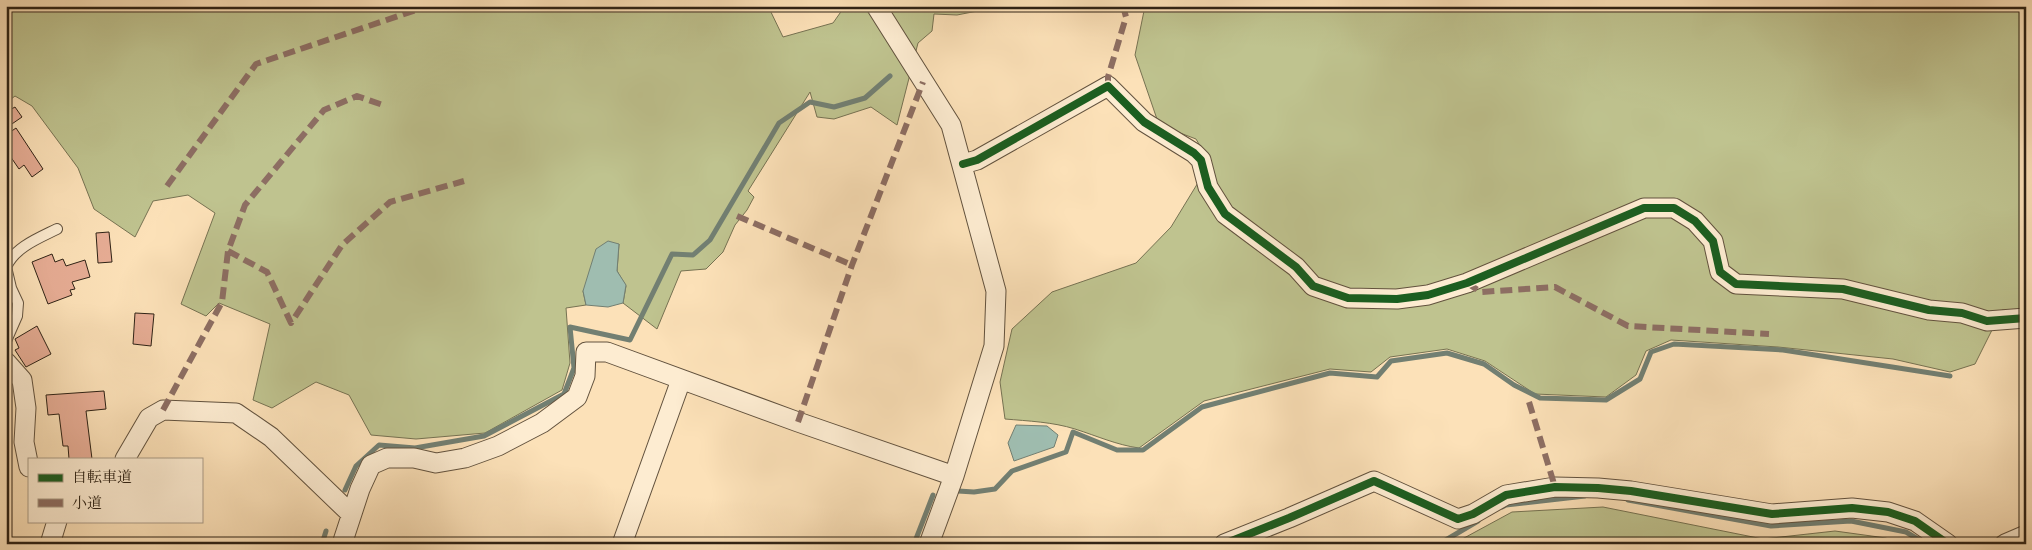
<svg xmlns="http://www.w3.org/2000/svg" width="2032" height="550" font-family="Alegreya,'Noto Serif JP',serif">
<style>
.green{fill:#bfc38f;stroke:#767252}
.water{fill:#9fbdb0;stroke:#727f72}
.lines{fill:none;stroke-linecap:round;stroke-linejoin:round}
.stream{stroke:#727f72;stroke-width:5}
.building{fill:#e7ad95;stroke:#2e2215}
.lane-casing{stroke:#62523e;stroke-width:12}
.street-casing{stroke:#62523e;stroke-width:21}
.lane{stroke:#fdecd1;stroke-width:10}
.street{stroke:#fdecd1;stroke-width:19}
.quiet{stroke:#8d6e63;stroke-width:6;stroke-dasharray:12 6;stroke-linecap:butt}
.cycleway-casing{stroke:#fdecd1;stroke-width:11}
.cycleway{stroke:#1b5e20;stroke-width:8}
</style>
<rect width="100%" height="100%" fill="#fce1b8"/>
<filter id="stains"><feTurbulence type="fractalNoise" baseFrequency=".004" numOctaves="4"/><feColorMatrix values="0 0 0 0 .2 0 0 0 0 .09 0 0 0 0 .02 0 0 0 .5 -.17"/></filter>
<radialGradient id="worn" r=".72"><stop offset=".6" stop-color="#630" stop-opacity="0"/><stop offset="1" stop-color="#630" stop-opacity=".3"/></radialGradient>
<path class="green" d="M6 6H768L783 37 833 23 845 6H1003L957 15 934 14 932 31 918 43 897 125 871 107 834 119 817 117 810 92 748 191 754 197 747 210 735 225 723 252 706 269 681 271 657 329 623 303 626 286 617 271 619 244 583 291 586 305 566 308 570 363 562 390 485 433 416 439 371 435 349 395 316 382 272 408 253 400 270 324 219 303 206 316 181 304 215 213 188 195 153 201 135 237 94 209 78 168 32 106 15 96 6 103Z
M1145 6H2026V309L2002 310 1975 364 1950 372 1893 359 1778 347 1671 340 1646 351 1636 375 1606 397 1535 394 1485 361 1447 349 1390 357 1371 372 1330 369 1204 401 1139 448C1117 445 1097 436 1075 429 1053 422 1028 421 1005 419L1000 382 1012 329 1052 292 1136 263 1171 227 1210 163 1196 139 1159 125 1135 55Z
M1603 507 1763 539 1835 531 1886 538 1897 544H1453L1512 512Z"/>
<path class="water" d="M608 241 619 244 617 271 626 285 623 303 608 307 586 305 583 291 596 249Z
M1016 425 1047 426 1058 435 1054 447 1014 461 1008 443Z"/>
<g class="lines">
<path class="stream" d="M345 490 356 466 379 445 415 448 484 436 564 394 574 368 570 327 630 340 672 254 693 255 710 240 779 123 810 102 834 107 865 98 890 76
M958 491 974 492 995 489 1012 471 1066 452 1073 432 1117 450H1143L1202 407 1330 373 1377 377 1391 361 1447 353 1484 364 1514 385 1540 398 1606 400 1640 379 1651 352 1674 344 1783 350 1950 376
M1628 500 1771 526 1851 521 1906 532 1926 544
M1502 507 1506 505 1585 496
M322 544 326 531
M914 544 933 495
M1439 544 1478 521"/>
</g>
<path class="building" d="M15 107 22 117 6 128V112Z
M16 128 43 169 32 177 24 165 19 169 6 150V135Z
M109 232 112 262 98 263 96 233Z
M52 254 55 262 63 259 66 266 85 260 90 277 72 282 75 289 70 290 72 295 48 304 32 262Z
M135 313 154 314 151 346 133 344Z
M37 326 51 354 26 367 15 350 19 348 15 339Z
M104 391 106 409 86 411 92 459H69L68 446H63L59 414 48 415 46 395Z"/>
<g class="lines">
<defs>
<path id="lane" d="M6 267C15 247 39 238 57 229
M6 341 17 316 18 303 11 288 6 267"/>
<path id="street" d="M876 6 951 125 996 291 994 346 954 476 929 544
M963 164 977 160 1108 86 1144 122 1194 153 1201 160 1208 187 1225 214 1296 267 1313 286 1348 298 1397 299 1428 295 1467 283 1644 208H1674L1695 221 1713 241 1720 272 1736 284 1843 289 1929 310 1962 313 1987 321 2026 318
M6 362 22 380 26 408 24 442 29 467
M125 459 149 418 163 410 236 413 271 437 351 514
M50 544 57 521
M342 544 360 489 371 465 387 458H414L436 463 465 458 498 446 542 423 577 397 585 376 586 352H607L798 422 954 476
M622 544 681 380
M1224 544 1289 518 1374 481 1458 519 1473 514 1506 495 1555 487 1598 488 1631 491 1772 514 1852 508 1888 512 1915 521 1948 544
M2005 544 2026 535"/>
</defs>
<use href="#lane" class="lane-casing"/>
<use href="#street" class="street-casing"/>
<use href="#lane" class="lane"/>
<use href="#street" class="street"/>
<path class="quiet" d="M1108 86V77L1126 17 1123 6
M167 186 256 64 428 6
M737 216 852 265
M228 251 267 272 291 323 342 245 390 202 464 181
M1467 283 1481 292 1555 287 1628 326 1769 334
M1529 402 1555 487
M163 410 222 302 228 251 245 205 324 110 357 96 383 105
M798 422 852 265 923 82"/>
<defs>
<path id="cycleway" d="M963 164 977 160 1108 86 1144 122 1194 153 1201 160 1208 187 1225 214 1296 267 1313 286 1348 298 1397 299 1428 295 1467 283 1644 208H1674L1695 221 1713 241 1720 272 1736 284 1843 289 1929 310 1962 313 1987 321 2026 318
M1224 544 1289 518 1374 481 1458 519 1473 514 1506 495 1555 487 1598 488 1631 491 1772 514 1852 508 1888 512 1915 521 1948 544"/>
</defs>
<use href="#cycleway" class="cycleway-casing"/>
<use href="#cycleway" class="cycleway"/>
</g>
<rect width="2032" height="550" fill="none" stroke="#fce1b8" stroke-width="25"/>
<rect x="8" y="8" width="2017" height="535" fill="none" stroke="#2e2215" stroke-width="2.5"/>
<rect x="12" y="12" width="2007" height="525" fill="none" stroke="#2e2215"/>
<rect x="28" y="458" width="175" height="65" fill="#fdecd1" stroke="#aa9b86"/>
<rect x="38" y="474" width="25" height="8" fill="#1b5e20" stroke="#aa9b86"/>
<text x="72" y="482" font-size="15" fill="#2e2215">自転車道</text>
<rect x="38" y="499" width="25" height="8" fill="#8d6e63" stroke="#aa9b86"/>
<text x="72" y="508" font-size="15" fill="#2e2215">小道</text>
<rect width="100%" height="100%" filter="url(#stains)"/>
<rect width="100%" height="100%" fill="url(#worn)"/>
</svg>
